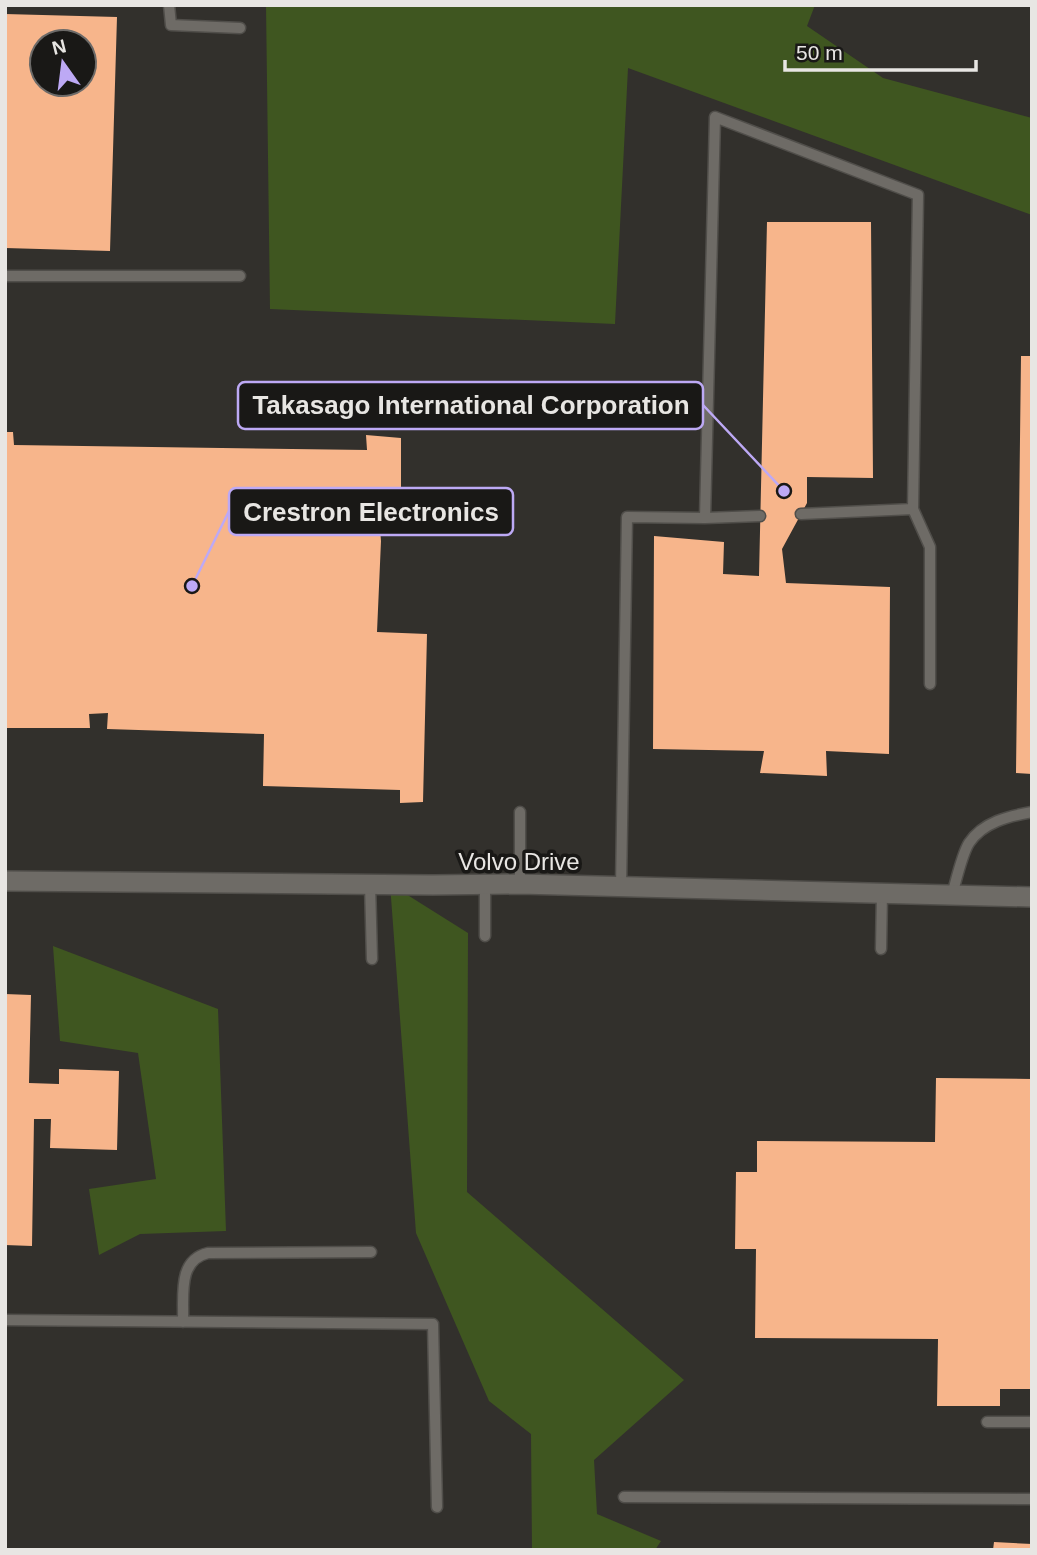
<svg xmlns="http://www.w3.org/2000/svg" width="1037" height="1555" font-family="Arial,sans-serif">
<style>
.green{fill:#3f5620}
.building{fill:#f7b58b;fill-rule:evenodd}
.lines{fill:none;stroke-linecap:round;stroke-linejoin:round}
.service-casing{stroke:#504e4a;stroke-width:13}
.minor-casing{stroke:#504e4a;stroke-width:22}
.service{stroke:#6e6b66;stroke-width:10}
.minor{stroke:#6e6b66;stroke-width:19}
.labels{text-anchor:middle;dominant-baseline:central;stroke-width:7;stroke-linejoin:round;paint-order:stroke}
.street-label{font-size:24px;fill:#e8e6e3;stroke:#191816}
.leader{fill:none;stroke:#bda9f5;stroke-width:2.5}
.callout-dot{fill:#bda9f5;stroke:#191816;stroke-width:2.5}
.callout{fill:#191816;stroke:#bda9f5;stroke-width:2.5}
.callout-label{font-size:26px;text-anchor:middle;font-weight:bold;fill:#e8e6e3}
</style>
<rect width="100%" height="100%" fill="#32302c"/>
<path class="green" d="M266 5H815L807 26 883 78 1032 118V215L628 68 615 324 270 309Z
M390 884 468 933 467 1192 684 1380 594 1460 597 1514 661 1541 655 1550H532L531 1434 489 1401 416 1233Z
M53 946 218 1009 226 1231 140 1234 99 1255 89 1189 156 1179 138 1053 60 1041Z"/>
<path class="building" d="M5 14 117 17 110 251 5 248ZM42 42H84V84H42Z
M767 222H871L873 478 807 477V503L782 549 786 583 890 587 889 754 826 751 827 776 760 773 764 751 653 749 654 536 724 542 723 574 759 576Z
M1021 356H1032V774L1016 773Z
M5 432H13L14 445 367 450 366 435 401 438V502L378 503 381 541 377 632 427 634 423 802 400 803V790L263 786 264 734 107 729 108 713 89 714 90 728H5Z
M5 994 31 995 29 1083 59 1084V1069L119 1071 117 1150 50 1148 51 1119H34L32 1246 5 1245Z
M936 1078 1032 1079V1389H1000V1406H937L938 1339 755 1338 756 1249H735L736 1172H757V1141L935 1142Z
M994 1542 1032 1544V1550H993Z"/>
<g class="lines">
<defs>
<path id="service" d="M169 5 171 25 240 28
M5 276H240
M801 514 913 509
M705 518 715 117 918 195 913 509 930 547V684
M520 812V884
M370 884 372 959
M485 885V936
M621 887 627 517 705 518 760 516
M952 895C956 881 962 854 969 843 983 822 1009 816 1032 812
M881 949 882 893
M5 1320 433 1324 437 1507
M183 1322C184 1297 177 1260 208 1253L371 1252
M987 1422H1032
M624 1497 1032 1499"/>
<path id="minor" d="M5 881 433 885 520 884 1032 897"/>
</defs>
<use href="#service" class="service-casing"/>
<use href="#minor" class="minor-casing"/>
<use href="#service" class="service"/>
<use href="#minor" class="minor"/>
</g>
<g class="labels">
<g class="street-label">
<text x="519" y="861">Volvo Drive</text>
</g>
</g>
<path class="leader" d="M784 491L703 405M192 586L229 511"/>
<g class="callout-dot">
<circle cx="784" cy="491" r="7"/>
<circle cx="192" cy="586" r="7"/>
</g>
<g class="callout">
<rect x="238" y="382" width="465" height="47" rx="7"/>
<rect x="229" y="488" width="284" height="47" rx="7"/>
</g>
<g class="callout-label">
<text x="471" y="414">Takasago International Corporation</text>
<text x="371" y="521">Crestron Electronics</text>
</g>
<rect width="1037" height="1555" fill="none" stroke="#e8e6e3" stroke-width="14"/>
<g transform="translate(63 63) rotate(346)"><circle r="33" fill="#191816" stroke="#6c6a68" stroke-width="2"/>
<path d="M0-5L12 26L0 18L-12 26Z" fill="#bda9f5"/>
<text y="-10" font-size="19" font-weight="bold" text-anchor="middle" fill="#e8e6e3">N</text>
</g>
<path d="M785 60v10h191v-10" fill="none" stroke="#e8e6e3" stroke-width="3.5"/>
<text x="796" y="60" font-size="21" fill="#e8e6e3" stroke="#191816" stroke-width="5" paint-order="stroke">50 m</text>
</svg>
